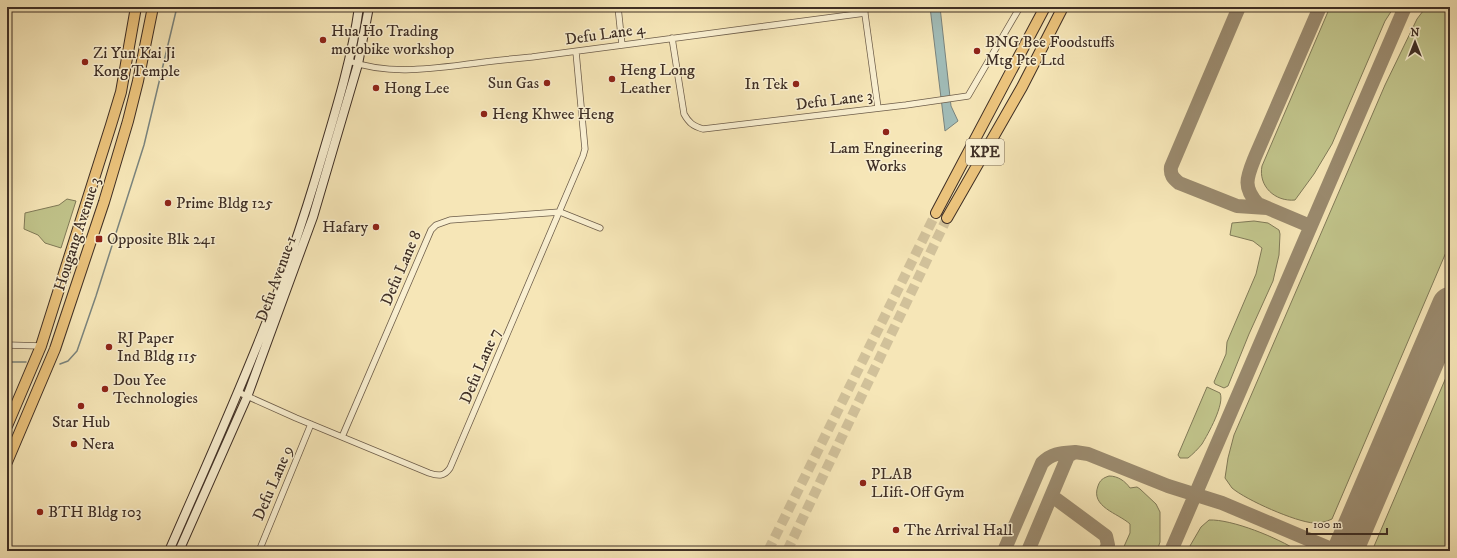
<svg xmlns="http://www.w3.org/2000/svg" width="1457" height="558" font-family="'IM FELL DW Pica',serif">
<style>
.green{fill:#c1c48b;stroke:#807a58}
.water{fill:#a1bdb9;stroke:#7a847e}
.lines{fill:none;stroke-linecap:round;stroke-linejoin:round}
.stream{stroke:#7a847e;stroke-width:1.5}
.taxiway{stroke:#9a8a6e;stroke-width:14}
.runway{stroke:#9a8a6e;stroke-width:36}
.highway-tunnel{stroke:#d1c19a;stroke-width:10;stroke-dasharray:10 5;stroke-linecap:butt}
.street-casing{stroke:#6d5d4a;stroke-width:7}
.secondary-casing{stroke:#3f2f25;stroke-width:10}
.highway-casing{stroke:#3f2f25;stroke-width:12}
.street{stroke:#f9efd0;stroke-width:5.5}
.secondary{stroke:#f9efd0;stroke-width:8}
.highway{stroke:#ebc37c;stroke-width:10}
.poi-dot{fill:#8f2418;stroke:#f9efd0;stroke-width:1.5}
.labels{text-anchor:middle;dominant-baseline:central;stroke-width:3;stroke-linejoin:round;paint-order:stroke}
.shield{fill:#f9efd0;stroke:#776958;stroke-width:1}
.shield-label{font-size:15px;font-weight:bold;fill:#3f2f25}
.poi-label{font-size:16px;fill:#3f2f25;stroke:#f9efd0;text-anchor:start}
.street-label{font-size:16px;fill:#3f2f25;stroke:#f9efd0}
</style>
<rect width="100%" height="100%" fill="#f6e6b7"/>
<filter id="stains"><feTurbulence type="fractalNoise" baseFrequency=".005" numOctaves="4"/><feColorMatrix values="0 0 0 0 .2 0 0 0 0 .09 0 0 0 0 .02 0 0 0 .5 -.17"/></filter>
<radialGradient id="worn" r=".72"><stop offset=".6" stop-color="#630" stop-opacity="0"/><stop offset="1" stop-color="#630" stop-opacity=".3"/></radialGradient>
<path class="green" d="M1330 7H1394L1385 21 1332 144 1314 174 1295 200C1275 202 1258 186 1262 166Z
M1426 7H1450V243L1332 519C1326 522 1320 523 1314 523 1296 522 1246 500 1232 488 1230 485 1227 481 1225 478L1228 458 1234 435 1385 85 1417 19Z
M67 199 76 201 61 248 45 243 38 235 24 229 25 213 59 205Z
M1254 221 1268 223 1279 230 1280 234 1279 255 1273 281 1249 334 1228 386 1224 388 1215 384 1214 382 1226 354 1227 342 1256 274 1262 248 1253 241 1230 235 1232 223Z
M1450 368V551H1372Z
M1207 387 1220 393C1225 404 1208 434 1202 444 1198 449 1193 454 1188 458H1180L1178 455Z
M1109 476C1118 476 1125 481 1130 488L1137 487 1140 489 1156 504 1160 512V542L1157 551H1122L1130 533V524C1118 513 1090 507 1098 486 1100 480 1103 478 1109 476Z
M1209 520C1232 519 1278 538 1298 551H1187L1201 527Z"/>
<path class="water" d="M930 7H940L951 106 958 121 945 131Z"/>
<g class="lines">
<path class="stream" d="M7 362H26
M60 364 68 361 77 351 96 296 144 145 177 7"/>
<path class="taxiway" d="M1239 7 1171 167C1170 175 1173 178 1179 183L1237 206 1267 208
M1310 226 1258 204C1242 187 1247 177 1255 157L1320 7
M1052 496 1106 536 1108 545 1105 551
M1004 551 1042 463C1052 453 1061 453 1075 452
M1028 551 1068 456 1075 452 1088 454 1168 486 1222 503 1336 551
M1171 551 1405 7"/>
<path class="runway" d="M1345 551 1450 305"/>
<path class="highway-tunnel" d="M768 551 936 213
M787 551 947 218"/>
<defs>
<path id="street" d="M618 7 622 45
M864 7 878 108
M672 38 684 114C689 123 693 126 703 129L906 105 968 96 1020 7
M349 61C388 75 429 69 469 64 490 61 511 59 532 57 643 42 754 28 865 13
M7 345 41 346
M238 392 296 418 429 473C438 476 444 477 450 468L583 156 585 149 576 52
M342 437 431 230 436 225 450 220 560 212 600 228
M259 551 311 424"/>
<path id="secondary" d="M169 551C205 468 243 385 275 300 292 253 308 205 322 157 337 107 352 58 359 7
M179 551 247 397 313 217 358 64 369 7"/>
<path id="highway" d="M936 213 1045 7
M947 218 1022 87 1063 7
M7 426 41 346 111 125 121 92 136 7
M7 462 55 349 104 202 128 121 138 81 153 7"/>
</defs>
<use href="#street" class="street-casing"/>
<use href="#secondary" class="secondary-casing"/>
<use href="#highway" class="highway-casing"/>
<use href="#street" class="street"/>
<use href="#secondary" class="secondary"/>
<use href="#highway" class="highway"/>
</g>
<g class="poi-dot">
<circle cx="323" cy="40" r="4"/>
<circle cx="977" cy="51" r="4"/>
<circle cx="85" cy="62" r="4"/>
<circle cx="612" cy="79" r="4"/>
<circle cx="547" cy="83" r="4"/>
<circle cx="796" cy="84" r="4"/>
<circle cx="376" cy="88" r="4"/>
<circle cx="484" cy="114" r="4"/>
<circle cx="886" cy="132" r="4"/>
<circle cx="168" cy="203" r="4"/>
<circle cx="376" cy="227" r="4"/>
<rect x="95" y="235" width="8" height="8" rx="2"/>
<circle cx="109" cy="347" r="4"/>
<circle cx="105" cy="389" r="4"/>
<circle cx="81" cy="406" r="4"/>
<circle cx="74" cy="444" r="4"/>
<circle cx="863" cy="483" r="4"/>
<circle cx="40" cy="512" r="4"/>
<circle cx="896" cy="530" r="4"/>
</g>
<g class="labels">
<rect class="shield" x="966" y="139" width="38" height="26" rx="3"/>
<g class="shield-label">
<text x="985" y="152">KPE</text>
</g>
<g class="poi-label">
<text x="331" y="31">Hua Ho Trading<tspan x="331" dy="18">motobike workshop</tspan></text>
<text x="985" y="42">BNG Bee Foodstuffs<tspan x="985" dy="18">Mtg Pte Ltd</tspan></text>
<text x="93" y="53">Zi Yun Kai Ji<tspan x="93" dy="18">Kong Temple</tspan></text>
<text x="620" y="70">Heng Long<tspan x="620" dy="18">Leather</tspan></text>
<text x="539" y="83" text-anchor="end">Sun Gas</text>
<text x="788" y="84" text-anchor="end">In Tek</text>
<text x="384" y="88">Hong Lee</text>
<text x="492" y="114">Heng Khwee Heng</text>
<text x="886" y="148" text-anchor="middle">Lam Engineering<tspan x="886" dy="18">Works</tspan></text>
<text x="176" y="203">Prime Bldg 125</text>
<text x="368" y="227" text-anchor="end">Hafary</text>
<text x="107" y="239">Opposite Blk 241</text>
<text x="117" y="338">RJ Paper<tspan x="117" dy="18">Ind Bldg 115</tspan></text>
<text x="113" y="380">Dou Yee<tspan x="113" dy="18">Technologies</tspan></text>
<text x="81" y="422" text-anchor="middle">Star Hub</text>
<text x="82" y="444">Nera</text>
<text x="871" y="474">PLAB<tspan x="871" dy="18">LIift-Off Gym</tspan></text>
<text x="48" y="512">BTH Bldg 103</text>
<text x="904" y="530">The Arrival Hall</text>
</g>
<g class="street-label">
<text transform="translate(605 34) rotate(-8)">Defu Lane 4</text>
<text transform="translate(834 100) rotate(-7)">Defu Lane 3</text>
<text transform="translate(77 234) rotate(-72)">Hougang Avenue 3</text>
<text transform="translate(401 268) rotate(-67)">Defu Lane 8</text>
<text transform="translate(276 279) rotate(-70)">Defu Avenue 1</text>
<text transform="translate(480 366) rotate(-67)">Defu Lane 7</text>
<text transform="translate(273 483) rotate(-67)">Defu Lane 9</text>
</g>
</g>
<rect width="1457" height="558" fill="none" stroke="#f6e6b7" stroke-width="24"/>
<rect x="8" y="8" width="1441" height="542" fill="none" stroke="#3f2f25" stroke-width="2"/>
<rect x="12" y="12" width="1433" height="534" fill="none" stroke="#3f2f25"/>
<g transform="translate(1415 42)" stroke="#f9efd0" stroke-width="3" paint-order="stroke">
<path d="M0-3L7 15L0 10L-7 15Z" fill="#3f2f25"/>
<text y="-6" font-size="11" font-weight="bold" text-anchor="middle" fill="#3f2f25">N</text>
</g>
<path d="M1307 528v6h80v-6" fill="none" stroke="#3f2f25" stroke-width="2"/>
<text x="1313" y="528" font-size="12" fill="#3f2f25" stroke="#f9efd0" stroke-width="3" paint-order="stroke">100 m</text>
<rect width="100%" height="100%" filter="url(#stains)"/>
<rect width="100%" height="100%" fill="url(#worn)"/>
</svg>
